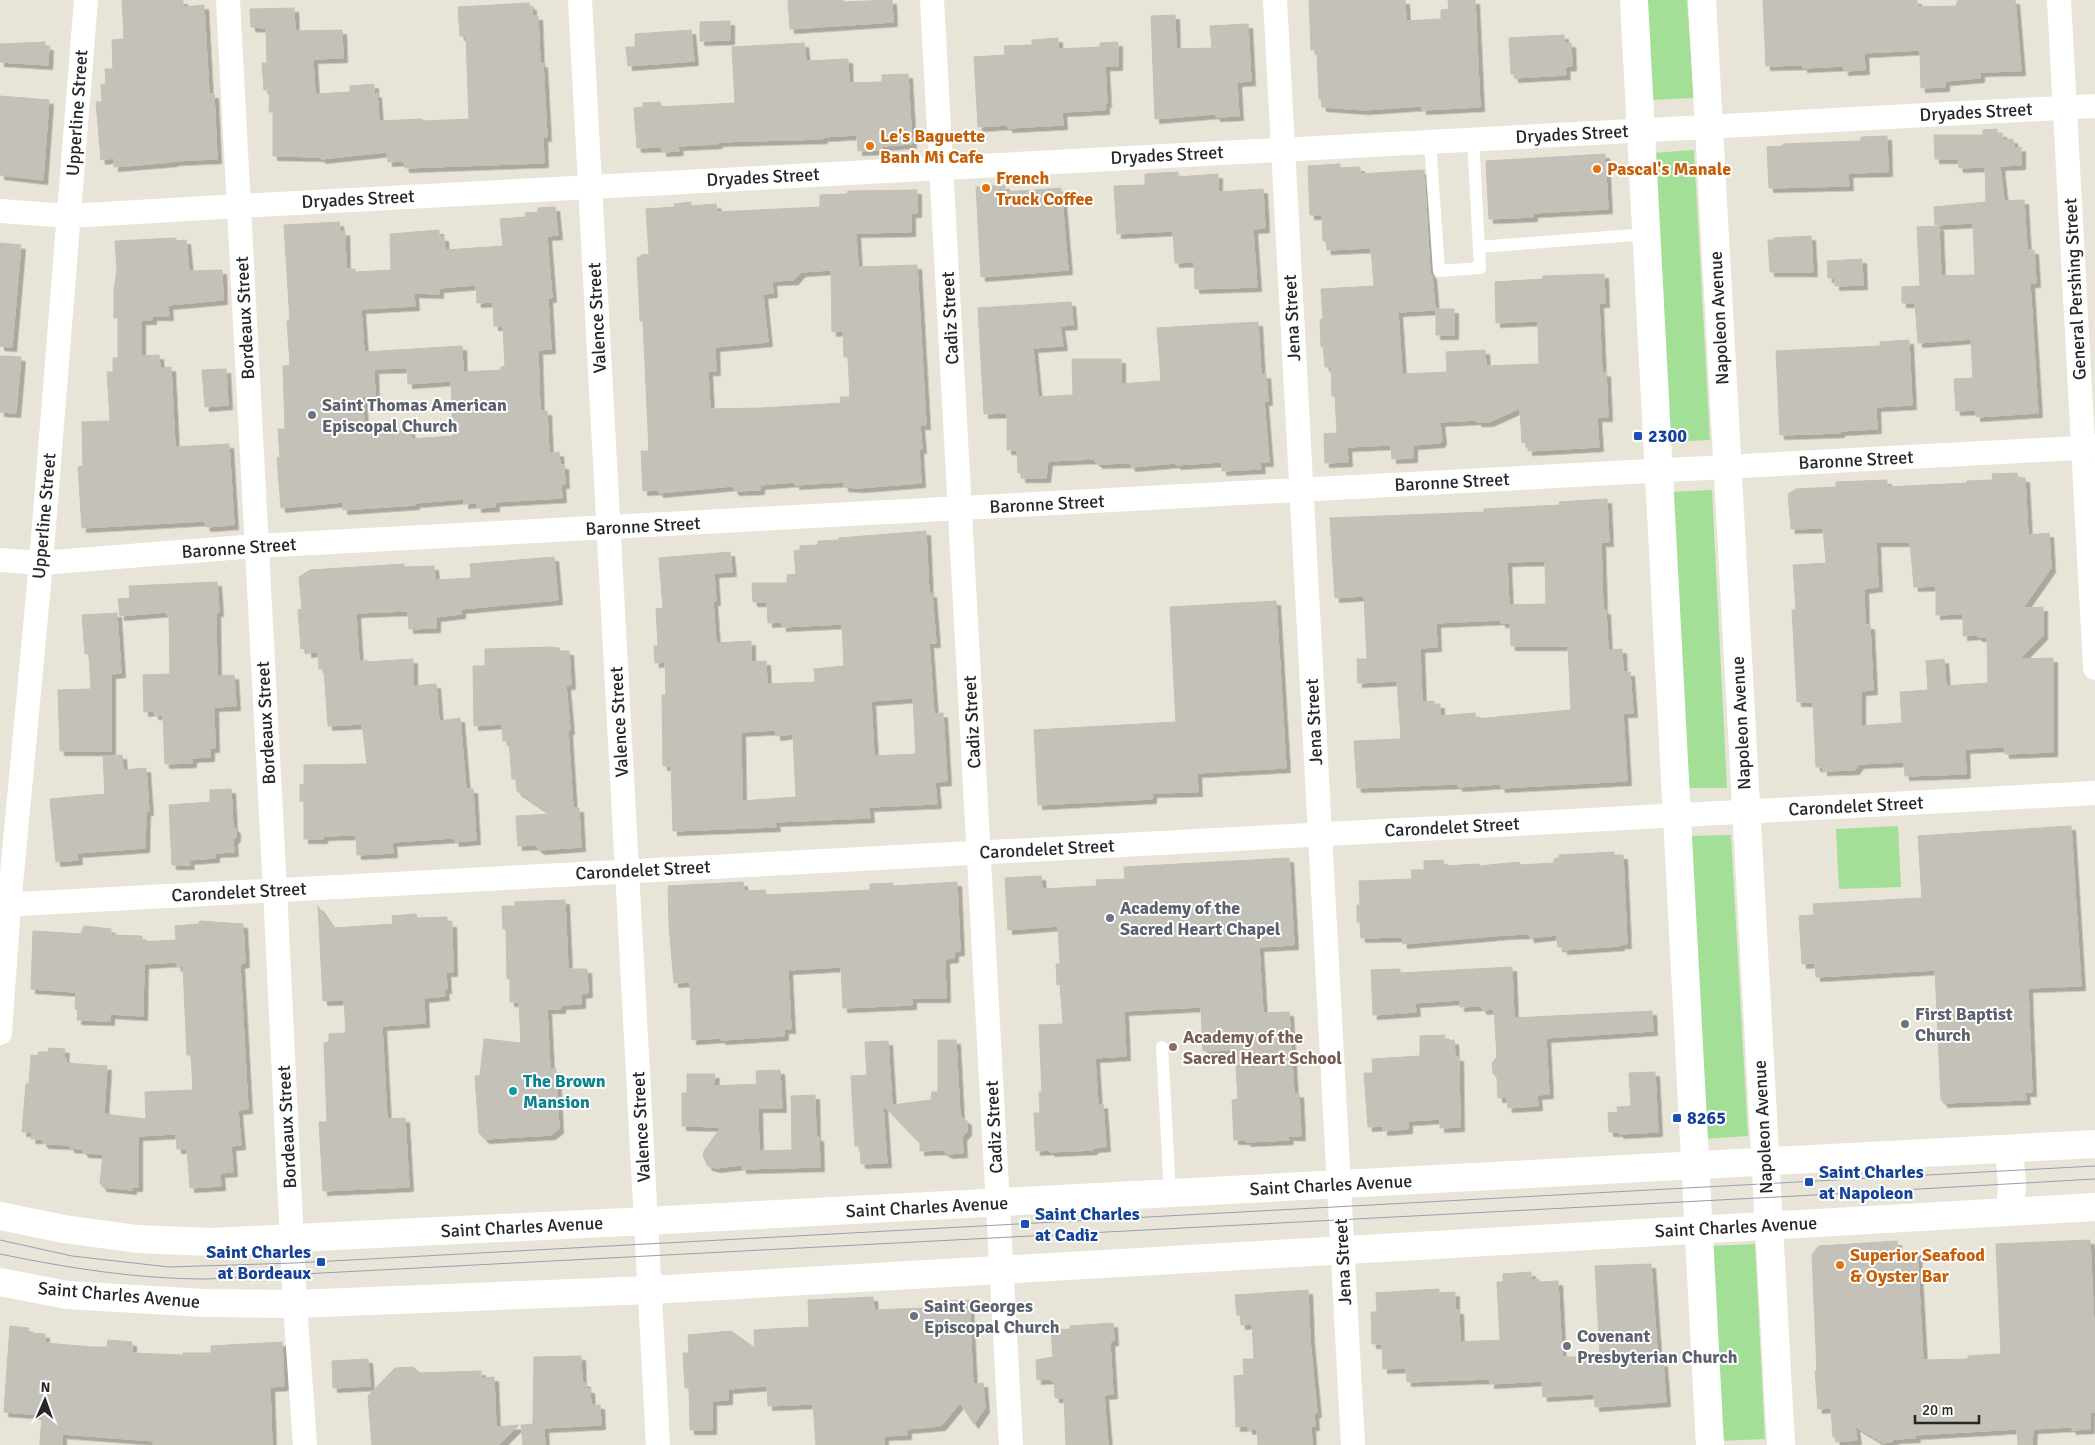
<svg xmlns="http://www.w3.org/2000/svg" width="2095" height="1445" font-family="Signika,sans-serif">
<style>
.green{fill:#a3df96}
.building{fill:#c4c1b8;stroke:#c4c0b2;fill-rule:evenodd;filter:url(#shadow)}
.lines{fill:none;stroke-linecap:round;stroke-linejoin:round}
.lane{stroke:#fff;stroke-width:12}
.street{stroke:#fff;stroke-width:24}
.secondary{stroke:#fff;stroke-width:28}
.tram{stroke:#9c9cb1;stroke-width:1}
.food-dot{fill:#e8710a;stroke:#fff;stroke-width:2}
.worship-dot{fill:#6b7280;stroke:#fff;stroke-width:2}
.transit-dot{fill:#1a4fb4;stroke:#fff;stroke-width:2}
.education-dot{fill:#8d6e63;stroke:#fff;stroke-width:2}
.culture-dot{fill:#0f9aa8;stroke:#fff;stroke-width:2}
.labels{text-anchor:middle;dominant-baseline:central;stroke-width:4;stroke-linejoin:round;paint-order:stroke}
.street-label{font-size:18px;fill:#272727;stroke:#fff}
.food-label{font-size:18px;font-weight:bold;fill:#c56008;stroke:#fff;text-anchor:start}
.worship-label{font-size:18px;font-weight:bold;fill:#5b616d;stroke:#fff;text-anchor:start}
.transit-label{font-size:18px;font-weight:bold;fill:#164399;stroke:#fff;text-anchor:start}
.education-label{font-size:18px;font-weight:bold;fill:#785e54;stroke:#fff;text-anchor:start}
.culture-label{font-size:18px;font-weight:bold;fill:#0d838f;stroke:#fff;text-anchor:start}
</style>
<defs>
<filter id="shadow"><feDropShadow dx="4.5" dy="4.5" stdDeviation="0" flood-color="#0004"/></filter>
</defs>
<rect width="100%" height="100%" fill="#e9e4d8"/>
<path class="green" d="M1643 0H1687L1694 98 1649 100Z
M1694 150 1710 440 1667 442 1652 153Z
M1712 490 1727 788H1685L1671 492Z
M1898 826 1901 887 1839 889 1836 829Z
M1731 835 1748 1136 1704 1139 1689 836Z
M1755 1244 1765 1439 1720 1441 1709 1246Z"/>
<path class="building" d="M122 0H183V7L204 5 209 94H214L217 159 173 161V162L114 167V158L101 160 96 102H102L101 85 106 84 105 69H113L112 40 124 39Z
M788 0H843V2L892 0 893 22 790 29Z
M1309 0H1405L1406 21 1441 19V10L1449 9 1448 0H1475L1480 107 1422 110V106L1364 110 1322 107 1321 99H1319L1317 50H1311Z
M1763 0H1917V7L1956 6 1958 0H2015L2021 71 1980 72V78L1945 81V87L1921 88 1920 50 1864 53 1865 70 1844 71V66L1803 68V65L1766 66Z
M529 3V6H532V16H538L540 63H543L547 137H543L544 163 405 168 404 161 388 162 387 152 321 159V157L273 156V112H269L270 90H264L262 63H267L266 28 251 27 250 9 294 8 295 31 342 30 343 58 313 59 315 94 350 92V86L374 84V94L377 93 379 121 422 119 423 121 469 119 466 36H460L458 7Z
M1175 15 1176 49 1212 48 1210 26 1248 24 1251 81 1237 82 1239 116 1216 117 1215 114 1155 119 1151 16Z
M730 21V40L700 41V22Z
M691 30 694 61 628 66 626 47H635V34Z
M1564 35V43H1571L1572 66 1565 67 1566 75 1514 78V74H1511L1509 38Z
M1058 38V49L1100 47V43L1118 42V66H1105L1107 103H1105V110L1062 112 1063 125 1008 128V125L978 127 974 57 1005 55 1004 46 1032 45V40Z
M45 42V46H49L48 65 0 62V44Z
M804 43 806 61 848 59 849 83 882 82V75L908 74 912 144 882 146V150L858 151 857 135 822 137 823 139 717 142 718 144 678 146 679 151 662 152V147L637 148 634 108 643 107V103L660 102 661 107 735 103 732 47Z
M0 96 49 100 43 180 0 175Z
M1997 129V133H2002L2003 140 2013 139 2014 148 2021 147V165L2000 166 2004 201 2024 200 2027 250H2034L2036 283H2030L2038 413 1976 417V410L1956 411 1954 379 1973 378 1971 339 1918 343 1915 303H1902V287L1920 286 1917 227 1939 226 1941 276 1975 275 1973 223 1935 225 1934 207 1986 202 1985 167 1959 168 1958 159H1935L1934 135H1983V130Z
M1887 136 1888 172 1848 173 1849 186 1769 188 1767 147 1783 146V144L1861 141V137Z
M1605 154 1608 209 1533 213V217L1489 219 1486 161Z
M1340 164V168L1360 167V174L1424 170 1430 273 1432 275 1435 310 1398 312 1402 372 1404 374 1447 372 1446 352 1485 350 1486 366 1539 364 1538 321 1496 323 1495 282 1543 279V276L1604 274 1605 303H1599L1602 373 1606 372 1608 417H1597L1599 447 1528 451V442L1522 443 1520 408 1489 422H1477V420L1440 422 1442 440 1440 443 1413 445V458L1392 459 1391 445 1347 447 1348 462 1325 463 1324 434 1337 433 1335 396H1332L1331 367H1325L1323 346 1321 347 1320 320 1323 319 1321 289 1374 286 1371 248 1327 250 1326 241H1323L1322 215H1310L1308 166Z
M1178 172V177L1218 174V192L1263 189 1265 228 1253 229 1257 287 1195 289 1194 262 1175 263 1173 231 1117 234 1114 186 1145 185V174Z
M1005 185V192L1061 188 1068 270 981 277 976 187Z
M917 190V213H911V232L856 233 858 267 917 265 926 425H920L922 449H919L921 483 858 488 844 487V482L795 485V482L760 485V490L735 491 732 486 659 493 658 490 643 491 641 451H649L643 321H640L637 257H641V255L649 254 646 209 675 207 674 204 691 202V206L716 204 717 212 820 207V195L847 194 848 191ZM831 270 832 332 843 331 844 357H848L850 397H840L841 403 762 408 710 409 708 371H716L715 347 768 342 763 294 773 293 772 281 794 280 801 272Z
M555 207 558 235 547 236 552 298H548L551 349 538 350 540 411H547L549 453 559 452 560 465H564L565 484H561L562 498 495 502V507L477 508V503L464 504V499L415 503V505L343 510V502L281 508 277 458 280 457 278 429H285L283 366 290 365 287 321H290L284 225 339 222 340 232 345 231 346 269H355V272L391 270 390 234 439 230V237H444L445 250 503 246 500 219 526 217 525 213 538 212V208ZM476 285 477 303 493 302 494 326H503L505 366 501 367V370L463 372 462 346 364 352 361 309 415 306 414 293 439 294V288ZM407 368 408 384 451 381 453 436 411 439 410 430 365 433 362 396H375L374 369Z
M1811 236 1813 272H1770L1768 240H1774V238Z
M176 238V241L186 240 189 271 222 270 223 300 168 305 169 316H152V320H141V356L159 355 160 368 171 367 175 447 229 444 234 525 206 527 205 521 82 528 78 467 83 466 82 422 110 421 107 372H113V358H118V318H114V291L117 269 115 241Z
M0 243 21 245 12 347 0 346Z
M1862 259 1863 285 1835 286V278H1828L1827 261Z
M1071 302 1073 325 1060 326 1063 346 1033 348 1038 397 1073 395 1072 359H1121V384L1161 381 1157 328 1258 322 1261 375 1266 374 1268 401H1264L1269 462H1260L1261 469 1222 471V462L1176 465V463L1131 467 1130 463 1098 464V462H1095V459L1048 461 1046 478H1021V473H1018L1017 450H1007V413L984 414 978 308Z
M1436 309H1454V335H1436Z
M1909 340 1912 405 1876 407 1877 429 1840 431V433L1780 435 1776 351 1880 346V342Z
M0 356 21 357 16 413 0 412Z
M226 369 228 405 205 407 202 370Z
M2017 473 2018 478H2025L2028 535 2049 533 2051 568 2023 608 2043 607V635L2020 659 2053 658V752L2005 754 2004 747 1965 749 1966 774 1905 776 1904 762 1859 764 1855 770 1823 771V767H1816L1813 702H1797L1792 610H1796L1793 565 1826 563 1823 528 1791 529 1788 494 1796 489 1836 487V482L1887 480V487L1967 483V481L1993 480 1992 474ZM1876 542H1910L1914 587 1936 586V615L1963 614V636L1977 635 1978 637H1987L1988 683 1946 686 1944 659 1926 661 1928 690 1900 692 1902 723 1861 726V691L1873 690 1870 625H1865L1864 589 1878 587Z
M1607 499 1609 542H1601L1603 610H1606L1608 650 1622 649 1623 672H1630L1633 713H1623L1627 781 1501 788 1500 784 1458 787V784L1357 788 1354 741 1401 739 1397 681 1358 683 1357 659H1367L1364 596 1335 598 1330 518 1484 512V509L1560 505 1559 502ZM1545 561 1546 604 1509 605 1507 562ZM1501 620V623H1510L1511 646H1568L1571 710 1476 719 1475 713 1440 716V704H1434V701L1422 702 1420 648 1437 647 1436 623Z
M926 531 929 594 932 593 936 643H929L934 714 943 713 947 781 935 782 937 804 869 807 870 818 775 822 776 827 673 831 671 766H663L662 695H666L665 662 655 663 654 646H658L656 609 663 608 659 558 730 552 732 572 714 573 716 601H713L716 643 751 641V662L766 661 767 684 815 682 814 669 844 666 842 624 782 627V622L768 623 767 602H753L752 583H787V575L796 574 794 551 800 550V546L818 545V541L839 540V538ZM913 698 916 754 874 756 871 701ZM776 730V736L793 734 796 797 742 801 741 732Z
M554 557 558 600 461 609V614L436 617V628L409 629 408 611 356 613 359 661 367 660V662L413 659V686L436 684 439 721 460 718 466 789H473L476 840 455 842 454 838 392 842 393 853 357 855 356 835 323 836V839H304V801H300V785L304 784V765L367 764 362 724 328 726 324 669H319L318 652 307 653V648L301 649 298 610 302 609 299 577 310 570 404 564V567L434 566 435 580 471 578 470 564Z
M217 582 219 612H216L217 676 234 675 236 706 214 707 215 748H210V757L192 758V763L165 764 163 715H154V711L144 712 143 675 170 674 169 614 167 615V612L120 616 118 599 130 598 129 586Z
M1276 601 1286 768 1197 773 1198 792 1152 793V799L1038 805 1034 730 1176 722 1170 607Z
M117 613 121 673 111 674V751H60L58 690 91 689 89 654H85L82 615Z
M552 647 559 648 560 651H569L571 685H566L570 730H568L573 808H579L581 847 540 850 534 845 518 846 516 816 551 814 517 791 516 779H512L509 741H503L502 724 474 726 473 666H485V649Z
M122 755 123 770 146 768 149 811H146L145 848 77 853 78 860 56 862 50 799 105 794 103 756Z
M231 789 233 827 236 829V837L233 840 234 852 215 853V858L189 860 190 865H172L169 805 210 802V790Z
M2071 826 2081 986 2028 988 2032 1092H2025L2026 1100 1943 1103V1100H1941L1935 970 1816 977 1815 963 1802 964 1799 916 1814 915 1813 904 1922 898 1918 836Z
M1614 852V855H1623L1627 944H1620V946L1563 950V947H1558L1557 935 1530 938 1529 934 1504 935 1403 944 1402 937 1361 938 1360 922H1357V905H1360L1359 881 1412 879 1411 870H1424V861L1443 860 1444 866 1479 864V866L1519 862 1520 865 1554 863V859L1559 858V855Z
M1289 858 1294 945 1259 947 1263 1013 1289 1012 1294 1094 1299 1093 1301 1136H1288L1289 1140 1246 1142V1140H1234L1232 1100 1238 1099 1235 1050 1203 1051 1201 1007 1124 1011 1126 1056 1095 1058 1098 1105 1103 1104 1106 1147 1093 1148V1150L1050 1152V1150L1036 1151 1034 1113H1040L1039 1092H1042L1039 1025 1063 1024 1060 984 1057 985 1056 964H1060L1058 926 1008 930 1005 878 1041 876 1042 889 1097 886 1096 880 1125 879 1124 867Z
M743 882 744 891 765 890 766 895 870 890V884L893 883V886L957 882 960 951 954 952V958L945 959 946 998H912V1005L843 1008 841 967 788 970 791 1029H784V1036L721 1040V1038L692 1040 690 982 674 983 669 925 668 886Z
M565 900 568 969H587L588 993 581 994V1004L561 1005V1009H547L550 1069H556L559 1129 551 1135 485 1139 479 1133 475 1076H480L484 1039 521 1043 519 1002H510V979H507L506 929H503L502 906H515V902Z
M318 906 333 928 393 924 392 916 416 914 417 918 447 917V923H452L453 972H446L447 989H444L445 996 424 998 425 1023 382 1026 387 1119 405 1118 409 1187 323 1191 319 1122H327L324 1043 329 1042V1034L346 1033 344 1000 323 1001Z
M200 921 243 924 245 963 240 964 248 1109 238 1110 241 1145 231 1146 233 1172 220 1173 221 1186 190 1188 187 1149H177L176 1134 138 1136V1187H132V1190L102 1187V1184H100L103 1154 84 1153 82 1149 70 1148V1145L44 1144 41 1139H31L32 1132H22L26 1084H29L31 1055 38 1056V1052H48L49 1048 65 1049 64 1057 66 1058V1063L107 1066 104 1114 146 1119 145 1092 193 1090 191 1055H187L183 966 177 967 176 962 144 964 143 1016 110 1014V1021L77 1020 78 1010 75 1009 76 992 31 989 33 931 81 934 84 926 111 929V935L142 936V942L176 940 175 926 198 924Z
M1512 967 1514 1018 1652 1011 1653 1031 1546 1038 1549 1094 1537 1095 1538 1106 1508 1108 1507 1097 1498 1098 1497 1078 1493 1073 1492 1063 1497 1057 1494 1009 1483 1010 1480 1006 1460 1007V1000L1415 1003 1416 1012 1373 1015 1371 970 1400 969V973Z
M1445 1035V1041L1454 1040 1455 1057H1459L1460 1127 1440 1128V1119L1408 1121V1129L1383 1131V1126L1368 1127 1364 1073H1373L1372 1059 1420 1056V1036Z
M938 1040H956L960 1116 967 1121V1131L962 1137 963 1153 948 1154 942 1150 920 1151V1143L883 1105 887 1163 861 1164 860 1146H855L851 1076 867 1075 865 1042 888 1041 892 1105 931 1100 932 1092H938Z
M780 1070 782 1108H758L759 1151 792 1150 791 1096 815 1095 816 1137H819L820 1167 742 1169V1165L716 1168 708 1166 703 1156 704 1151 721 1127 682 1126V1093H687V1074H715L714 1086 757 1084 756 1071Z
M1655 1072 1658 1132 1619 1134V1132H1609L1608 1113 1618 1112 1617 1107 1631 1106 1629 1073Z
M2090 1240 2095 1348V1412H2090V1429L2072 1430 2071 1427 2033 1429 2032 1445H2018L2017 1429 1915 1435 1916 1438 1895 1439 1891 1442 1883 1443 1855 1426 1857 1440 1836 1442 1835 1437H1833L1831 1408 1818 1409 1815 1371H1817L1812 1254 1819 1246 1897 1241V1252L1917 1251 1923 1360 1968 1359V1356L2001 1354 1996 1244Z
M1651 1264 1658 1363 1663 1362 1666 1402 1595 1407 1594 1394 1543 1397 1542 1381 1490 1384V1379L1407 1382 1406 1368 1383 1369 1382 1344H1372L1371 1312H1377L1376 1293 1439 1289V1293L1455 1292V1310H1459L1460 1342 1500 1340 1497 1282H1503V1274L1531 1272V1280L1539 1279V1282L1558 1281 1562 1357H1600L1595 1266Z
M1308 1290 1310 1340 1317 1413H1314L1315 1426H1311L1312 1445H1258L1257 1429 1248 1430V1426L1236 1427 1234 1376 1244 1375 1243 1359H1254L1252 1324 1241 1325 1240 1315H1237L1235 1295Z
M873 1297 874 1310 948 1307V1301L969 1300 973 1384 983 1383 985 1408 974 1424 960 1403 941 1426 907 1429V1435L884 1436V1445H816L813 1404 768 1406 767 1386 728 1389V1400L712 1401V1430H690L689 1388H685L683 1353H689L688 1335 731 1331 755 1348 754 1330 809 1327 808 1300Z
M1113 1323 1114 1341 1110 1342 1113 1394 1104 1395 1108 1445H1066L1064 1398H1055L1054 1381H1051V1379L1037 1380 1036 1360 1053 1357 1051 1330 1071 1329 1070 1326Z
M10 1326 29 1328 28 1333 45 1334V1343L92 1347H107L108 1340 132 1342V1353L183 1355V1353H211V1346L282 1342 284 1386 270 1387 272 1445H153L154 1441 62 1434V1445H40L42 1415 4 1412Z
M581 1356 582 1382 586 1383V1389H590L591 1405H600L601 1425 544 1428 545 1445H523L521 1425 533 1424 534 1357Z
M368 1359 370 1386 333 1388 332 1361Z
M413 1367 420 1373 481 1371V1378L494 1377 496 1427 519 1425 499 1445H372L368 1396 395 1368Z"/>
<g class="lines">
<path class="lane" d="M1430 142 1439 271 1480 268 1473 139
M1479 247 1647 234
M1162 1047 1170 1193"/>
<path class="street" d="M228 0 275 890 295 1304 305 1445
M580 0 658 1445
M932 0 1011 1445
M1275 0 1353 1445
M2059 0 2095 668
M0 211 69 216 239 206 2095 106
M0 560 41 563 257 546 2095 447
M0 905 2095 793
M0 1033 9 906 41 563 86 0"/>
<path class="secondary" d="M1634 0 1710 1445
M1702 0 1781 1445
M2009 1149 2012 1184 2010 1212
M0 1216 64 1229 137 1239 212 1242 646 1221 2095 1144
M0 1282 67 1295 205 1303 295 1304 650 1290 2095 1207"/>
<path class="tram" d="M0 1240 72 1256 169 1267 294 1263 2095 1166
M0 1254C68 1268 137 1279 207 1279L1796 1196 2095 1179"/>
</g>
<g class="food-dot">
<circle cx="870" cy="146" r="5"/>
<circle cx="1597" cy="169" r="5"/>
<circle cx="986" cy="188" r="5"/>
<circle cx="1840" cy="1265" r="5"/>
</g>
<g class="worship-dot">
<circle cx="312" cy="415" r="5"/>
<circle cx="1110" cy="918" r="5"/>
<circle cx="1905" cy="1024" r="5"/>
<circle cx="914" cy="1316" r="5"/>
<circle cx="1567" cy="1346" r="5"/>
</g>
<g class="transit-dot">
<rect x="1633" y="431" width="10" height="10" rx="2.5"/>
<rect x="1672" y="1113" width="10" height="10" rx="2.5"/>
<rect x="1804" y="1177" width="10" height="10" rx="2.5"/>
<rect x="1020" y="1219" width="10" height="10" rx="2.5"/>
<rect x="316" y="1257" width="10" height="10" rx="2.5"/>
</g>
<circle class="education-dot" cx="1173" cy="1047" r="5"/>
<circle class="culture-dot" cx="513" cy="1091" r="5"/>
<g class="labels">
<g class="street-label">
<text transform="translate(1976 112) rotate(-3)">Dryades Street</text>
<text transform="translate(77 113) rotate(-86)">Upperline Street</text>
<text transform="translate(1572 134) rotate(-3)">Dryades Street</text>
<text transform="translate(1167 155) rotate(-3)">Dryades Street</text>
<text transform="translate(763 177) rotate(-3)">Dryades Street</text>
<text transform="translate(358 199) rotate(-3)">Dryades Street</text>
<text transform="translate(2075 289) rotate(-93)">General Pershing Street</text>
<text transform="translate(245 318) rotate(-93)">Bordeaux Street</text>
<text transform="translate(597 318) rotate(-93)">Valence Street</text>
<text transform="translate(950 318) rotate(-93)">Cadiz Street</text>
<text transform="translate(1292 318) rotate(-93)">Jena Street</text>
<text transform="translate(1719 318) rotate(-93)">Napoleon Avenue</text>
<text transform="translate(1856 460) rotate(-3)">Baronne Street</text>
<text transform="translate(1452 482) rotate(-3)">Baronne Street</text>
<text transform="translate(1047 504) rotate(-3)">Baronne Street</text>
<text transform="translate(44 516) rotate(-85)">Upperline Street</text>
<text transform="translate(643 526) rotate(-3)">Baronne Street</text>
<text transform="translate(239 548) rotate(-4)">Baronne Street</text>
<text transform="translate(619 722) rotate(-93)">Valence Street</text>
<text transform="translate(972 722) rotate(-93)">Cadiz Street</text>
<text transform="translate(1314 722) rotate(-93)">Jena Street</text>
<text transform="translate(266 723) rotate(-93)">Bordeaux Street</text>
<text transform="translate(1741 723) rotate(-93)">Napoleon Avenue</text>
<text transform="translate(1856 806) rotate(-3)">Carondelet Street</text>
<text transform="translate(1452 827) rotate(-3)">Carondelet Street</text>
<text transform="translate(1047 849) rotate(-3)">Carondelet Street</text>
<text transform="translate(643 870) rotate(-3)">Carondelet Street</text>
<text transform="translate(239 892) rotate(-3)">Carondelet Street</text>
<text transform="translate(287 1127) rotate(-93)">Bordeaux Street</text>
<text transform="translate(641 1127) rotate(-93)">Valence Street</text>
<text transform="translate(994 1127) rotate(-93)">Cadiz Street</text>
<text transform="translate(1763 1127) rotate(-93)">Napoleon Avenue</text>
<text transform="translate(1331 1185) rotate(-3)">Saint Charles Avenue</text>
<text transform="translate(927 1207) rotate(-3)">Saint Charles Avenue</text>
<text transform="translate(522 1227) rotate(-3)">Saint Charles Avenue</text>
<text transform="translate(1736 1227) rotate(-3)">Saint Charles Avenue</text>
<text transform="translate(1343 1262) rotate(-93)">Jena Street</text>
<text transform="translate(119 1295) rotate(5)">Saint Charles Avenue</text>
</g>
<g class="food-label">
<text x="880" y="136">Le's Baguette<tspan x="880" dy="21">Banh Mi Cafe</tspan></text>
<text x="1607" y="169">Pascal's Manale</text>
<text x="996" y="178">French<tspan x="996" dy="21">Truck Coffee</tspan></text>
<text x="1850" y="1255">Superior Seafood<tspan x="1850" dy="21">&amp; Oyster Bar</tspan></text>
</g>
<g class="worship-label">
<text x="322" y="405">Saint Thomas American<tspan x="322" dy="21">Episcopal Church</tspan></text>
<text x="1120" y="908">Academy of the<tspan x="1120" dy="21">Sacred Heart Chapel</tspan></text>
<text x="1915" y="1014">First Baptist<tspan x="1915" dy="21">Church</tspan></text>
<text x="924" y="1306">Saint Georges<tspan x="924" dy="21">Episcopal Church</tspan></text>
<text x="1577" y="1336">Covenant<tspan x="1577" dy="21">Presbyterian Church</tspan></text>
</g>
<g class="transit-label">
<text x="1648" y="436">2300</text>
<text x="1687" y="1118">8265</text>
<text x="1819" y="1172">Saint Charles<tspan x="1819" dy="21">at Napoleon</tspan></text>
<text x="1035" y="1214">Saint Charles<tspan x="1035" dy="21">at Cadiz</tspan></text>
<text x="311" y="1252" text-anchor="end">Saint Charles<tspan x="311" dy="21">at Bordeaux</tspan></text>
</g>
<g class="education-label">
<text x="1183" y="1037">Academy of the<tspan x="1183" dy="21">Sacred Heart School</tspan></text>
</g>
<g class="culture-label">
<text x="523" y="1081">The Brown<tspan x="523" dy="21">Mansion</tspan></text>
</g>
</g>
<g transform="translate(45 1400) rotate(2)" stroke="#ffffff" stroke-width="4" paint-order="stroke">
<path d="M0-4L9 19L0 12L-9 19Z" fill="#272727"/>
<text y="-8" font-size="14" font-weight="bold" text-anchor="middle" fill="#272727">N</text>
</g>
<path d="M1915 1415v8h64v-8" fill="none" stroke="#272727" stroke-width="2.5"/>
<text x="1922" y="1415" font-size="15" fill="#272727" stroke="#ffffff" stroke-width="4" paint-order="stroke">20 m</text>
</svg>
